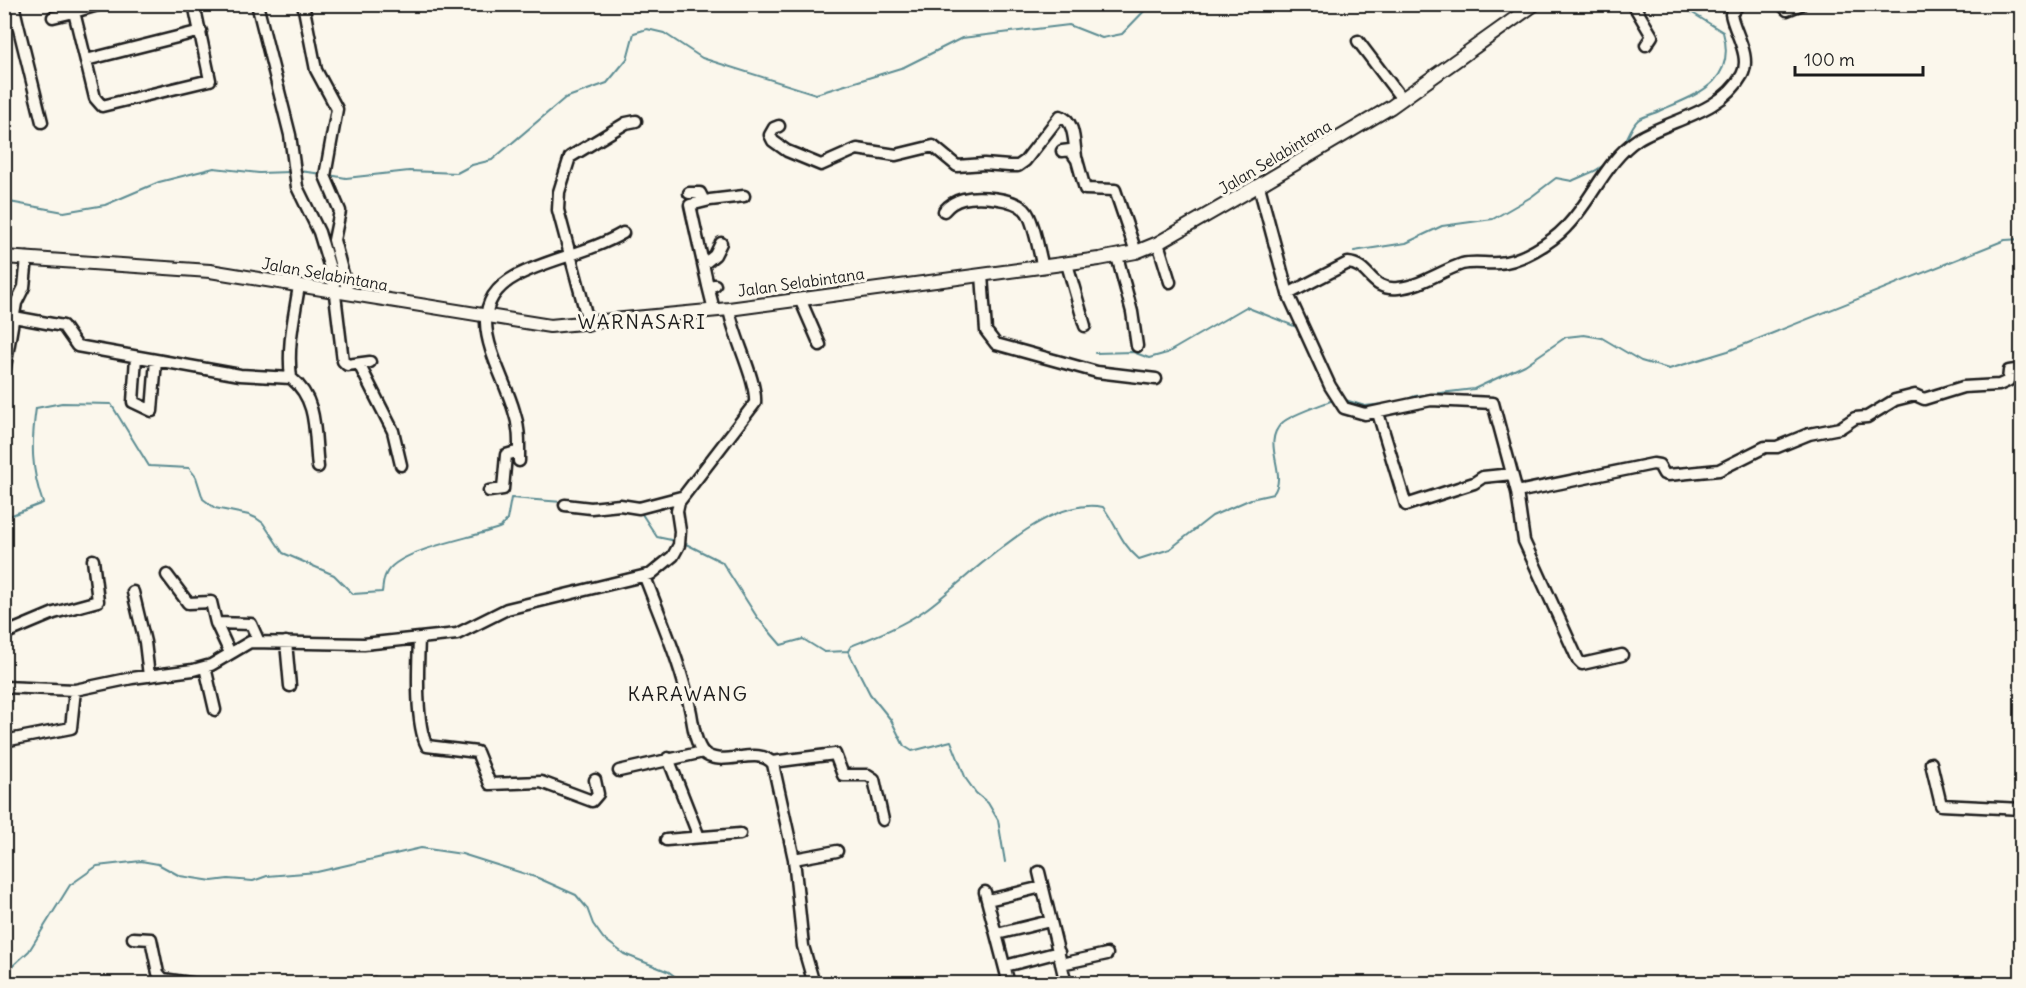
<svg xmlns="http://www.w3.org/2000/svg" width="2026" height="988" font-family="Delius,sans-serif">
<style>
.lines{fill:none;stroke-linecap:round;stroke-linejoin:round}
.stream{stroke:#5b8c92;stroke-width:2}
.minor-casing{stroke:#1c1c1c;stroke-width:15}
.tertiary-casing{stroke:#1c1c1c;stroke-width:16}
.minor{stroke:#fbf7ec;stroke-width:10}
.tertiary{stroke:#fbf7ec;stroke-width:12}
.labels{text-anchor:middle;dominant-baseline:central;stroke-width:6;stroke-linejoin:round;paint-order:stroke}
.street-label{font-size:16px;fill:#1c1c1c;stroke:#fbf7ec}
.quarter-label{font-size:20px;letter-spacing:1.5px;fill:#1c1c1c;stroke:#fbf7ec}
</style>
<rect width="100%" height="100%" fill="#fbf7ec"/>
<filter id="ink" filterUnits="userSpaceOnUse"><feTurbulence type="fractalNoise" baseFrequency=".0167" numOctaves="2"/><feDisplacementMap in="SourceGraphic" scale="12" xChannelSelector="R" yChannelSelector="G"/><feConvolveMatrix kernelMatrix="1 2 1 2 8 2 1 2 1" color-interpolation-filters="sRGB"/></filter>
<g filter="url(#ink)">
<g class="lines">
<path class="stream" d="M1624 144C1628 137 1632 125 1638 120 1643 116 1653 114 1659 111 1698 94 1737 82 1723 32L1678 4
M299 171 323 174
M329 175 346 178 409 171 457 173 472 165 492 160 565 98 607 83 627 59 634 33 647 29 664 33 702 58 816 94 904 67 962 38 1069 25 1102 38 1122 34 1151 4
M4 201 64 212 105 205 159 182 214 168 259 173 290 172
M1354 251 1406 243 1442 226 1493 219 1531 197 1556 178 1572 181C1585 174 1598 172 1608 161
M1095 353 1133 352 1149 358 1167 353 1246 307 1299 328
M1342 399 1365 406 1392 403
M1403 401 1415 396 1474 389 1525 365 1566 337 1584 335 1602 338 1641 361 1669 369 1728 351 2005 240 2022 239
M582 502 633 501 635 504
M640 511 657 537 676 541
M4 518 43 503C31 470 31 443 36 408L62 403 111 404 149 466 189 468 196 477 203 499 215 508 249 515 256 518 263 523 283 553 334 575 353 594 382 592C383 586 383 579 386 574 397 549 475 538 501 527L507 520 511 498 562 502
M682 542 722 562 757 617 781 645 803 639 824 652 848 651
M848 651 851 646C876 636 902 626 925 610 969 579 1044 495 1103 507 1116 524 1121 544 1139 559L1170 549 1212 516 1251 499 1273 494C1289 473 1260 444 1282 423 1290 415 1321 405 1333 400
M848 651 870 694 891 720 904 746 912 751 951 741 966 779 976 793 988 803 998 820 1005 862
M4 974 29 951 70 885 97 866 141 861 158 864 180 876 212 881 228 879 253 881 267 876 317 872 421 848 462 854 538 878 576 895 587 908 593 924 603 938 624 954 669 972 685 984"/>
<defs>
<path id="minor" d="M101 4 74 12 95 98 102 106 210 80 194 4
M257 4 290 135 297 187 319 232 333 278 343 361 347 365 370 362
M303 4 316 70 337 109 325 176 340 211 334 240 348 293
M1633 4 1652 36 1646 45
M1781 4 1787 10 1802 4
M53 17 74 12
M17 21 42 122
M4 24 17 21 13 4
M1358 41 1402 99
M86 60 201 31
M779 126 774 128 770 135 773 141 787 151 821 165 857 149 896 155 933 146 957 166 984 164 1009 166H1018L1025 161 1060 116C1075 120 1074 143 1076 157
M1062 151 1070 150 1077 160 1085 189 1115 190 1136 252
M1259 186 1288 294 1348 263C1371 265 1369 291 1398 288 1421 286 1441 271 1462 264 1474 261 1486 264 1498 263 1520 262 1551 243 1566 227 1592 201 1606 160 1638 139 1671 119 1721 113 1742 75 1752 56 1734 32 1731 14L1739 4
M689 193H700L704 201
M944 211C949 205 955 201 963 199 978 195 1014 198 1025 210 1034 219 1039 254 1043 267
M1158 243 1170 282
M1117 256 1132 312 1137 346
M704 264 715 255 721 243
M1067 264 1085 326
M982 275 986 331 996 344 1097 372 1156 379
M299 286C294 318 287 346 291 378 319 400 314 435 318 467
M708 286 690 205 710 200 744 196
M1288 294 1330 386 1344 408 1365 414 1431 400 1493 403 1517 492 1653 464 1659 465 1664 474 1668 475 1719 470 1765 447H1777L1809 434 1840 428 1855 418 1867 417 1895 400 1915 395 1924 399 1963 387 1999 385 2008 381 2009 371 2022 369
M800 299 820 345
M714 310 708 286 715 285
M14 317 63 326 77 346 240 375 291 378
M589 325 558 210 559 192 570 157 626 123 636 121
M136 357 133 402 152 411 156 360
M359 364 393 431 401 465
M4 373 16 303 24 287 27 258
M1378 413 1406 505 1474 483 1483 477 1512 474
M519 461C519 443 520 428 514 411 501 365 457 308 516 276 550 258 589 253 623 233
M489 491 503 489 506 455 519 451
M1517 492 1524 541 1578 660 1582 664 1622 655
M565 505 591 508 620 505 639 508 681 497
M167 575 188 603 211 602 216 623 251 624 259 642
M645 577C662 622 682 666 691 713 693 724 695 743 703 752 720 770 759 744 773 764L794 859 803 946 814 984
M133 592 145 642 149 676
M216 623 230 653
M4 634 54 613 98 601 93 560
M419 639C418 665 415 724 427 746L477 752 490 784 541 782 592 801 598 794 595 780
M286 642 290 686
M205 667 215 710
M4 687 75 690 132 678 193 670 211 665 250 642 364 644 457 634 507 609 651 574 673 556 679 545 680 531 677 511 679 502 755 403C757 380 733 336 729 309
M4 741 71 728 75 690
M668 758 699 837
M772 762 835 754 843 775H868L874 779 883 820
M1931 763 1941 805 2022 809
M619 771 703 752
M666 840 740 834
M794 859 837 851
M1039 872 1066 984
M985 892 1009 984
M988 900 1042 887
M997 934 1050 921
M133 938 151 939 158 973 163 979 197 984
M1061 964 1107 954
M1005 966 1059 952
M373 984 374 983"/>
<path id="tertiary" d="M4 257 210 271 550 326 729 309 1099 259 1136 252 1158 243 1261 184 1391 107 1535 4"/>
</defs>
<use href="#minor" class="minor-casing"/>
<use href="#tertiary" class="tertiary-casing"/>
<use href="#minor" class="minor"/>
<use href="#tertiary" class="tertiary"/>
</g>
</g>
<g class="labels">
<g class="street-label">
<text transform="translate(1275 157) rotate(-31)">Jalan Selabintana</text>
<text transform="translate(325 274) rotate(10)">Jalan Selabintana</text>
<text transform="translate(801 282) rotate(-8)">Jalan Selabintana</text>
</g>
<g class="quarter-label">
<text x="642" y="321">WARNASARI</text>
<text x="688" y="693">KARAWANG</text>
</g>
</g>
<rect width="2026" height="988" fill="none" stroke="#fbf7ec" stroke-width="24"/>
<rect x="12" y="12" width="2002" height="964" fill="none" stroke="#1c1c1c" stroke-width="2" filter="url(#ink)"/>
<path d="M1795 66v9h128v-9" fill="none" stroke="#1c1c1c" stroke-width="3"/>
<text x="1804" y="66" font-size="18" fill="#1c1c1c" stroke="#fbf7ec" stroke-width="4.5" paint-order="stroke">100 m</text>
</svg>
